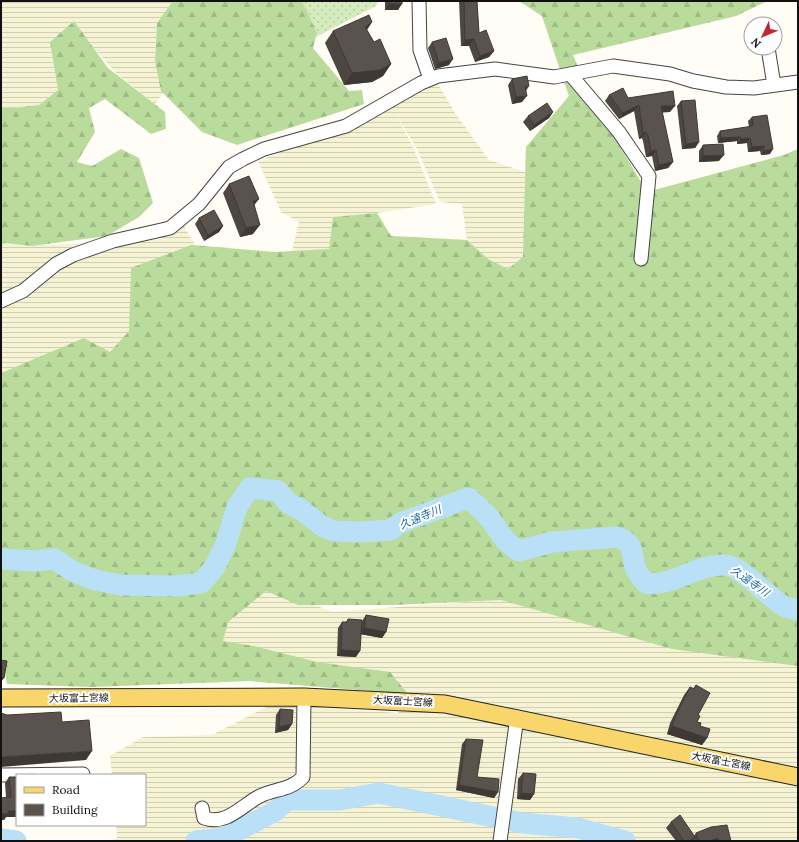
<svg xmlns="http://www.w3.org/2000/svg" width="799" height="842" font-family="Lora,'Noto Sans JP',serif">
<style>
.farmland{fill:url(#farmland-rules);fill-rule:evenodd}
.grass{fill:url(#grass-dots)}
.forest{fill:url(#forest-firs)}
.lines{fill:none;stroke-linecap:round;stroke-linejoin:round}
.river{stroke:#b9e0f7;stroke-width:21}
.minor-casing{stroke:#444;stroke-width:15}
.major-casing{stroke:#222;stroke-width:19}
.minor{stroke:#fff;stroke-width:13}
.major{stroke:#f9d66b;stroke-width:17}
.wall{fill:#4d4742}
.shaded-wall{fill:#3f3936}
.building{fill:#5a524d;stroke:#3f3936}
.labels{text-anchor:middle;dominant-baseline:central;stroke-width:4;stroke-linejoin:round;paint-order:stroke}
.street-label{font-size:10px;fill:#111;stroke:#fff}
.water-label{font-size:11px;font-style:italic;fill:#1768a6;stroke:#fff}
</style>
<defs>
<pattern id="farmland-rules" width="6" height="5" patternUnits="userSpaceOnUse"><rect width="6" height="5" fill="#f6f3d4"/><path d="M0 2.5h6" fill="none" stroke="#d2cfb5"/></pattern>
<pattern id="grass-dots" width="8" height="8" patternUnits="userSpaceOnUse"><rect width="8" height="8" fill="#d5ebbd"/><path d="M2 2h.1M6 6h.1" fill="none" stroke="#b6c8a1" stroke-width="1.8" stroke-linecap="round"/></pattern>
<pattern id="forest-firs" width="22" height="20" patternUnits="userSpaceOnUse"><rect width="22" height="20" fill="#b9dc9c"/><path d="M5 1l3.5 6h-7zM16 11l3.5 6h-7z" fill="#9ebc85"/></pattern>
</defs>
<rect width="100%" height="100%" fill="#fffdf5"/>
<path class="farmland" d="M1 1H173L174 2 157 23 155 57 163 93 155 104 118 75 89 43 74 21 50 42 58 90 39 105 13 108 1 107Z
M519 1H767L736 16 573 55 591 98 647 192 784 155 798 149V841H59L111 840 117 838 116 825H145V775H112L110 756 143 737 212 735 272 704 398 713 405 701 400 693 249 681 91 687 7 684 1 651V245L5 243 44 245 93 243 181 221 195 245 275 252 292 251 299 222 281 212 258 161 306 142 434 77 455 113 489 160 525 172 526 147 569 96 542 16ZM395 113 417 149 440 202 462 204 467 240 391 236 377 213 436 204 413 147ZM478 601 333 612 314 605H394Z"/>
<path class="grass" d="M300 1H378L376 6 316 37Z"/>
<path class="forest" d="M173 1H302L317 33 313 48 349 91 362 90 364 104 237 145 202 132 161 91 155 61 157 23Z
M519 1H767L736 16 573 55 591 98 647 192 784 155 798 149V666L672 649 501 600 394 605H298L266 591 228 622 223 641 254 646 317 662 390 672 408 694 249 681 91 687 7 684 1 651V373L84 338 110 352 129 331 131 268 191 245 275 252 329 249 333 217 377 213 391 236 467 240 488 259 508 269 523 257 526 147 569 96 542 16Z
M74 21 108 68 165 112 166 129 151 134 105 99 89 108 95 132 77 162 92 166 121 149 139 158 153 203 139 217 107 236 32 246 5 243 1 245V107L13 108 39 105 58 90 50 42Z"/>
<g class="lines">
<path class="river" d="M1 559 34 561 55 559 72 571 95 580 121 585 176 586 201 583 214 568 225 546 237 507 250 488 278 491 288 503 300 509 322 526 334 531 361 532 391 530 400 523 468 498C476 505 485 512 491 520 501 533 504 543 519 551L552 542 617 537C635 543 631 553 635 567 637 573 642 579 646 583 675 587 697 563 726 565 740 566 769 597 783 606 788 608 793 609 798 610
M1 839 16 841
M196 841 223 838 274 812 287 800H340L379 793 522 823 578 828 625 841"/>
<defs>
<path id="minor" d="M419 1 420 50 430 79
M768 48 774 85
M570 74 619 132 649 176 641 259
M1 301 23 291 56 264 73 255 113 241 170 228 199 204 229 167 243 159 264 149 346 126 421 83 438 76 495 69 554 77 613 66 670 74 693 81 726 87 754 88 798 82
M1 775 83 774
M202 808 204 818C227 826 242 805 260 796 275 789 291 790 303 777L304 697
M500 841 517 717"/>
<path id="major" d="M1 698 304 697 445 704 798 777"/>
</defs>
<use href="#minor" class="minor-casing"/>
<use href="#major" class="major-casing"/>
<use href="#minor" class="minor"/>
<use href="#major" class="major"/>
</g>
<path class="wall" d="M385 1H402L398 10H385Z
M459 1H477L479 33 494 51 489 57 475 62 469 46H461Z
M372 22 367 30 374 42 391 64 383 76 372 82 344 85 325 43 333 31Z
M432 42 449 65 435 69 428 48Z
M512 79 529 86 526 91 522 102 512 104 508 85Z
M609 95 628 98 670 112H662L673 162 668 168 655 171 652 156 646 157 643 141 642 138 639 139 634 111 619 119 605 101Z
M681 101 699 142 695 148 682 149 677 106Z
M553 112 549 118 530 131 523 122 528 116Z
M752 117 770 154 761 155 760 151 748 152 747 143 737 144V141L718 143 717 136 720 131 749 127 748 121Z
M703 145 719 161 699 162V151Z
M229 184 254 205 253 234 240 237 223 193Z
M199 218 223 226 219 232 204 241 195 224Z
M366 615 386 632 382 638 361 634 356 657 337 656 338 628 342 622H346L348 619 361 624 362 621Z
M696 685 698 715 697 722 707 738 702 745 667 734 670 723 684 695 690 687 693 689Z
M280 709 292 724 288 730 275 733 276 715Z
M466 739 477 777 498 792 494 798 456 790 462 744Z
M523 773 534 794 530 800 517 799 518 779Z
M9 777H17L6 817 4 820H1V798H6L5 783Z
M671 822 694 836 696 833 731 841H676L666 828Z"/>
<path class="shaded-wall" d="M389 4H402L398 10H385Z
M372 22 364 34 365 27Z
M474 39 469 46H461L465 40Z
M494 51 489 57 475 62 480 56Z
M453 59 449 65 435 69 439 63Z
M391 64 383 76 372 82 344 85 352 73Z
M527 96 522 102 512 104 516 97Z
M639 105 634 111 619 119 623 113Z
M661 106H675L670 112 657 113Z
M553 112 549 118 530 131 534 125Z
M646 132 642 138 639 139 643 133Z
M740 137 737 141 718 143 721 138Z
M750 138 747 143 737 144 741 139Z
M699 142 695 148 682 149 686 144Z
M764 146 760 151 748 152 752 147Z
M773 149 770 154 761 155 764 151Z
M656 150 652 156 646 157 651 151Z
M724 155 719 161 699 162 703 156Z
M673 162 668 168 655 171 659 165Z
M259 199 252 208 253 201Z
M260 225 253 234 240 237 246 228Z
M223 226 219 232 204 241 208 235Z
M364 628 386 632 382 638 359 634Z
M341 650 360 651 356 657 337 656Z
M1 678H4L1 682Z
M292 724 288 730 275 733 279 727Z
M672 726 707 738 702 745 667 734Z
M92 751 86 760 1 767V757Z
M459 785 498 792 494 798 456 790Z
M521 793 534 794 530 800 517 799Z
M8 811H17V817H6L4 820H1V814Z
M718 838 716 841H710Z"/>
<path class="building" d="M389 1H402V4H389Z
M464 1H477L479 33 486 30 494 51 480 56 474 39 465 40Z
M369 15 372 22 365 27 374 42 380 39 391 64 380 70 352 73 333 31Z
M446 38 453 59 439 63 432 42Z
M527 76 529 86 525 87 527 96 516 97 512 79Z
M623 88 628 98 673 91 675 106H661L673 162 659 165 656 150 651 151 648 135 646 132 643 133 639 105 623 113 609 95Z
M695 100 699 142 686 144 681 101Z
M547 103 553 112 534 125 528 116Z
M767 115 773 149 764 151V146L752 147 750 138 741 139 740 137 721 138 720 131 753 126 752 117Z
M723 144 724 155 703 156V145Z
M249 176 259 199 253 201 260 225 246 228 229 184Z
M214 210 223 226 208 235 199 218Z
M366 615 389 619 386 632 364 628Z
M348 619 362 620 360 651 341 650 342 622H347Z
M1 660 7 661 4 678H1Z
M696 685 710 693 698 715 700 716 697 722 701 723 700 726 710 729 707 738 672 726 676 715 690 687 694 689Z
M280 709 293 710 292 724 279 727Z
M61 712 62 722 89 720 92 751 1 757V713L7 715Z
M466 739 483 740 477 777 499 779 498 792 459 785Z
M523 773 536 774 534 794 521 793Z
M9 777H17V811H8V814H1V798L11 797Z
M680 815 695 837 690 841H684L671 822Z
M727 825 731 841H719L718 838 710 841H699L696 833 711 827Z"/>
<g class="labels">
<g class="street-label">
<text transform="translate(79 698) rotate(-1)">大坂富士宮線</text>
<text transform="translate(403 701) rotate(3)">大坂富士宮線</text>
<text transform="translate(721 761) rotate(11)">大坂富士宮線</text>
</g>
<g class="water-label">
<text transform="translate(420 517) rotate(-23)">久遠寺川</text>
<text transform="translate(750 581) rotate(35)">久遠寺川</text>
</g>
</g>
<rect width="799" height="842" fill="none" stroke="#111111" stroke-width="4"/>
<rect x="16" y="774" width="130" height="52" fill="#ffffff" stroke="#a0a0a0"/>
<rect x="24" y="787" width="20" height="6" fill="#f9d66b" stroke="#a0a0a0"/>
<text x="52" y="794" font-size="12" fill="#111111">Road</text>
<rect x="24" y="804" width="20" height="12" fill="#5a524d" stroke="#a0a0a0"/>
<text x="52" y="814" font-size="12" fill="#111111">Building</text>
<g transform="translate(763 36) rotate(226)"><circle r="19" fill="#ffffff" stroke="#a0a0a0"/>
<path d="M0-3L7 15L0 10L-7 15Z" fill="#c4262e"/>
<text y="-6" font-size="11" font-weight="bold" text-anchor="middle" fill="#111111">N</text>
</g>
</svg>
